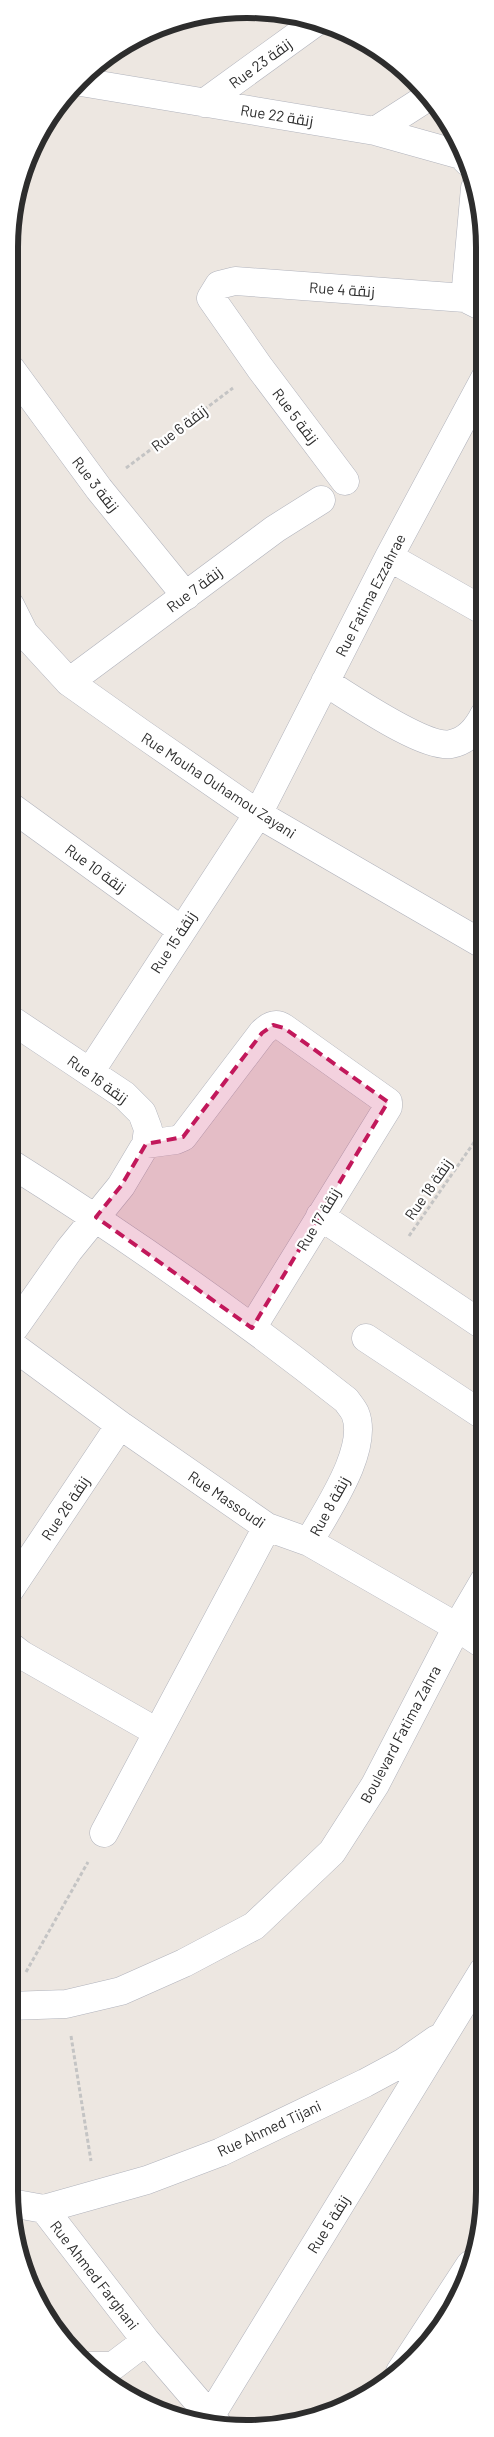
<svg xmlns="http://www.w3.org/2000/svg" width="494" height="2437" font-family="Barlow,Cairo,sans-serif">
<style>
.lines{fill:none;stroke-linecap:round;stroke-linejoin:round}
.minor-casing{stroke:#b1b3bc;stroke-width:29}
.tertiary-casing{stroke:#b1b3bc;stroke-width:29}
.path{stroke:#c4c4c4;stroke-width:3;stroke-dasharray:4 2.5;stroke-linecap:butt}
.minor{stroke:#fff;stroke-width:28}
.tertiary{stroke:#fff;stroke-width:28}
.marked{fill:#c2185b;fill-opacity:0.2;stroke:#c2185b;stroke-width:4;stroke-dasharray:10 6;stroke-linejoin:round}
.labels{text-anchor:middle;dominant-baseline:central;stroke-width:4.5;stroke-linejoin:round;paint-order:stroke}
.street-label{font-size:15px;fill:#2d2d2d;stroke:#fff}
.rim{fill:none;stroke:#2d2d2d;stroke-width:6}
</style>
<rect width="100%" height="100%" fill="#ede7e1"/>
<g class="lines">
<defs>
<path id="minor" d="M81 82 375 131 461 155 469 163
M204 103 316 22
M375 131 428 97
M475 188 465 298 485 308
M11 369 99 489 186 596
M345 481 260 368 211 298 219 285 235 281 465 298
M389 557 484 611
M10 605 24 633 69 682 141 733 258 814 484 945
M69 682 275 529 321 500
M325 682C350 697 424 749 451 744 467 741 477 729 484 715
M10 806 181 930
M90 1072 258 814 389 557 485 378
M146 1144 176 1140 183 1137 262 1033C269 1026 275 1022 284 1028L388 1102V1107L252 1328
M10 1163C126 1236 239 1315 346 1400 349 1404 353 1409 355 1413 370 1449 326 1511 309 1542
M320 1216 484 1326
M10 1334 69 1250 121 1186 146 1144 148 1129 142 1113 124 1095 10 1019
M366 1338 484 1416
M10 1344 120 1425 267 1527 309 1542 457 1627 484 1645
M9 1591 120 1425
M9 1645 22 1655 157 1732
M104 1833 267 1527
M11 2203 44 2209 147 2180 221 2152 365 2083 404 2062 437 2039
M44 2209 146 2341 218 2425
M89 2366H113L146 2341
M400 2372 470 2265
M211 2415 483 1971"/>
<path id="tertiary" d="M9 2006 66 2004 121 1991 184 1963 254 1926 332 1852 375 1785 457 1627 484 1581"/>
</defs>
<use href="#minor" class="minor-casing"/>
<use href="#tertiary" class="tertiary-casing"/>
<path class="path" d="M126 468 233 388
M409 1236 484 1128
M26 1972 88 1862
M71 2036 91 2161"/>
<use href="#minor" class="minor"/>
<use href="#tertiary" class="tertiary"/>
</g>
<path class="marked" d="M273 1025 284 1028 388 1102 252 1328 96 1217 121 1186 146 1144 183 1137 262 1033Z"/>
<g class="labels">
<g class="street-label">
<text transform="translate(260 63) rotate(-36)">Rue 23 زنقة</text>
<text transform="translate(277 115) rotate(9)">Rue 22 زنقة</text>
<text transform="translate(342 289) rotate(4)">Rue 4 زنقة</text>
<text transform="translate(296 416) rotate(53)">Rue 5 زنقة</text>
<text transform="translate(179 428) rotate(-37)">Rue 6 زنقة</text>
<text transform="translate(96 484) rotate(52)">Rue 3 زنقة</text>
<text transform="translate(194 589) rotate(-37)">Rue 7 زنقة</text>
<text transform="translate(370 595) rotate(-63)">Rue Fatima Ezzahrae</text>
<text transform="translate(219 785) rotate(33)">Rue Mouha Ouhamou Zayani</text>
<text transform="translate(96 868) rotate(36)">Rue 10 زنقة</text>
<text transform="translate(173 942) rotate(-57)">Rue 15 زنقة</text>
<text transform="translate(98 1079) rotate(36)">Rue 16 زنقة</text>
<text transform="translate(428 1189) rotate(-55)">Rue 18 زنقة</text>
<text transform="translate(318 1219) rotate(-59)">Rue 17 زنقة</text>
<text transform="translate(227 1499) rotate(34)">Rue Massoudi</text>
<text transform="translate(329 1506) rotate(-61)">Rue 8 زنقة</text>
<text transform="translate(65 1508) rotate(-56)">Rue 26 زنقة</text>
<text transform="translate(400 1734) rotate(-62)">Boulevard Fatima Zahra</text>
<text transform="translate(269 2128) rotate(-25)">Rue Ahmed Tijani</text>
<text transform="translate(328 2224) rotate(-58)">Rue 5 زنقة</text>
<text transform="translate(95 2275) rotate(52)">Rue Ahmed Farghani</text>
</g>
</g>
<path d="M0 0H494V2437H0ZM247 18H247A229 229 0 0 1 476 247V2191A229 229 0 0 1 247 2420H247A229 229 0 0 1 18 2191V247A229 229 0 0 1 247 18Z" fill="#fff" fill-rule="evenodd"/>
<path class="rim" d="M247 18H247A229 229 0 0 1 476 247V2191A229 229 0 0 1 247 2420H247A229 229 0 0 1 18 2191V247A229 229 0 0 1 247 18Z"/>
</svg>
